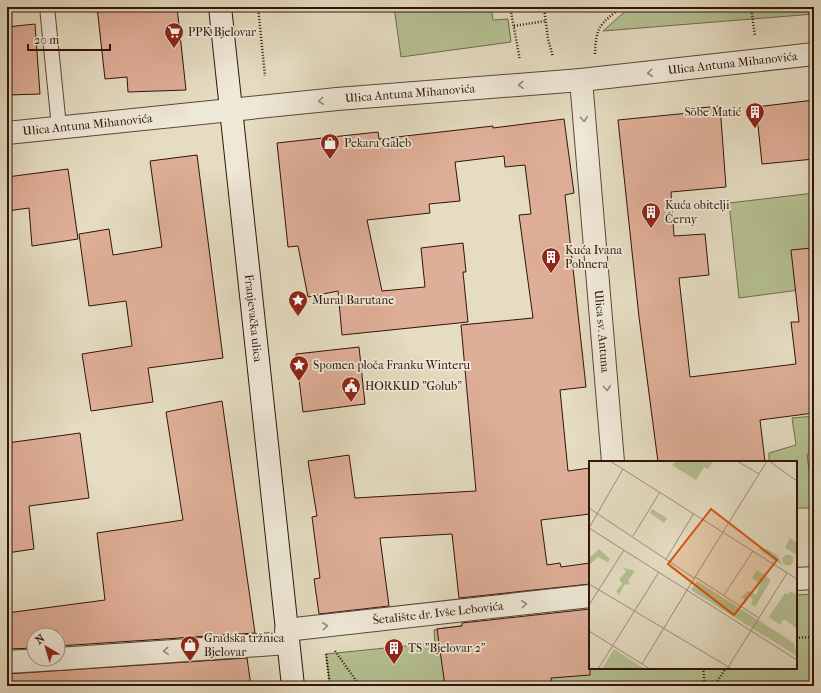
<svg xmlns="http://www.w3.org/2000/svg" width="821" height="693" font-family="'IM FELL French Canon',serif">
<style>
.green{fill:#b5c092;stroke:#736a4e}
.building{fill:#dfae98;stroke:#311409}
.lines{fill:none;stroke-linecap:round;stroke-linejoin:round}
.service-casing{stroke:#5e4637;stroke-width:16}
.minor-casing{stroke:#5e4637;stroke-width:24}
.secondary-casing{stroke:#311409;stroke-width:24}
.path{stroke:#311409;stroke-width:2.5;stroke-dasharray:1 2;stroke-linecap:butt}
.service{stroke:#eee8d7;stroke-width:14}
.minor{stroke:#eee8d7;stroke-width:22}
.secondary{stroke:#eee8d7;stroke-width:22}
.oneway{stroke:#99897a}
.labels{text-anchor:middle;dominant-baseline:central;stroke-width:3.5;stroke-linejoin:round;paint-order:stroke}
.poi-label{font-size:12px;fill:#311409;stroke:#eee8d7;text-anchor:start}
.street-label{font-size:12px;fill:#311409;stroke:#eee8d7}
.inset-road{fill:none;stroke:#9d8c77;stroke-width:1}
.view{fill:#d6520c;fill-opacity:0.15;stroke:#d6520c;stroke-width:2}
.inset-edge{fill:none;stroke:#311409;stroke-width:2}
</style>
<rect width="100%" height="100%" fill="#e5dcc1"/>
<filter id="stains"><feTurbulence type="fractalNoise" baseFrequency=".005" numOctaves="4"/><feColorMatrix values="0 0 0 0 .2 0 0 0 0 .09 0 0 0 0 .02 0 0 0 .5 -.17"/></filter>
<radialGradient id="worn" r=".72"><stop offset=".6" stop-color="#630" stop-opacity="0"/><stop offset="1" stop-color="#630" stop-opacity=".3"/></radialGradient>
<path class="green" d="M394 7H491L493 20 508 19 511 42 401 57Z
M630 7H814V14L603 31Z
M814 193V288L739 298 729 203Z
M814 416V453L807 454 814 508H796V462H769V453L796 445 792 418Z
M814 594V686H330L326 654 435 643 434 630 437 629 543 615 590 668H796V595Z"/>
<path class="building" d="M97 7H177L186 90 128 92 127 77 105 79Z
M35 24 40 94 7 95V27Z
M814 100V159L762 164 756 107Z
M720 106 726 187 671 192 674 236 705 234 709 275 679 278 690 377 796 364 791 322H799L791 250 811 248 814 271V413L760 420 765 462H658L639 317 618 120 689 113V109Z
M564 119 574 193 565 195 586 387 560 390 568 471 590 468V514L541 520 547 565 560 563 561 567 590 563V584L459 598 452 534 380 538 389 606 319 614 314 579 320 578 312 517 317 516 308 461 349 455 355 498 476 491 461 325 533 318 519 215 531 214 525 165 505 167 504 156 455 162 460 201 429 204 430 213 367 220 382 291 425 287 421 248 463 243 466 272H463L468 322 342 335 338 291 308 297 298 246 288 247 277 143 378 132 379 139 493 126V128Z
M197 155 223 358 148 368 153 402 91 411 82 354 132 346 126 301 89 306 79 234 109 229 113 255 162 247 150 161Z
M68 169 78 239 32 246 29 208 7 211V177Z
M359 347 365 404 303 412 296 354Z
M222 401 255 633 58 646V635H34V648L7 649V613L105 600 97 533 183 520 166 412Z
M80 433 89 498 29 506 34 549 7 553V443Z
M590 609V675L551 678 552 686H445L437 629 462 626V623Z
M247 658 251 686H7V674Z"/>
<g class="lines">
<defs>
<path id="service" d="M47 7 59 127"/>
<g id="minor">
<path id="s1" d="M581 80 613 462"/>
<path id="s2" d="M7 133 337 99 581 80 814 54"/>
<path d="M796 579 814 578"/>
<path id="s3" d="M286 630 590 596"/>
<path d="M58 659 288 643"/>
<path d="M7 662 56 659"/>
</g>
<g id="secondary">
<path id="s4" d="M220 7 293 686"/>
</g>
</defs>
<use href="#service" class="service-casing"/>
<use href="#minor" class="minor-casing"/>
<use href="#secondary" class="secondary-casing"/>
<path class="path" d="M258 7 265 76
M510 7 520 60
M544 7 548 39 553 57
M751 7 755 36
M514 26 545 21
M595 54C596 26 600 24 622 7
M796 638 814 637
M335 651 360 686
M326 654 330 686
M703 668 705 686
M714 686 726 668"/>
<use href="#service" class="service"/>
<use href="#minor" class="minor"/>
<use href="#secondary" class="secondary"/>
</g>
<defs><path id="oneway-chevron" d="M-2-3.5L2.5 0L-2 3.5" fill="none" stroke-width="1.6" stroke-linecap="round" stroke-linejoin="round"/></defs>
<g class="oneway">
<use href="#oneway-chevron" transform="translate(650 73) rotate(174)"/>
<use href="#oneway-chevron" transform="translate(521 85) rotate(176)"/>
<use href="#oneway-chevron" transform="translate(321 101) rotate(174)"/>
<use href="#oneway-chevron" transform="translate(584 119) rotate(85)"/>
<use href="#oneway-chevron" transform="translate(607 388) rotate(85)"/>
<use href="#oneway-chevron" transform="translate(524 604) rotate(-6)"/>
<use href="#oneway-chevron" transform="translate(325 626) rotate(-6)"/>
<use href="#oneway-chevron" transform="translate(166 651) rotate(176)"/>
</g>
<defs>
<symbol id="supermarket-pin" viewBox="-11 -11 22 30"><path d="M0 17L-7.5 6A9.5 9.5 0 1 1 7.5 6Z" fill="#8f2418" stroke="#eee8d7"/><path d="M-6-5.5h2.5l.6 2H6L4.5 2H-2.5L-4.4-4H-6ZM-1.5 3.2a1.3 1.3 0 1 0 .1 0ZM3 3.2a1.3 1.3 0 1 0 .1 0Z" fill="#fff"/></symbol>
<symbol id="building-pin" viewBox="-11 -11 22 30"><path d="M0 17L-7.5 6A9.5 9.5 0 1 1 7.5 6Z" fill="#8f2418" stroke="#eee8d7"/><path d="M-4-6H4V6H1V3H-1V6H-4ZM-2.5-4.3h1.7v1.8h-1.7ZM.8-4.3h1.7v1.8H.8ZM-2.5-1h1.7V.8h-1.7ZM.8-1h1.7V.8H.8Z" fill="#fff"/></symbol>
<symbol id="shop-pin" viewBox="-11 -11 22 30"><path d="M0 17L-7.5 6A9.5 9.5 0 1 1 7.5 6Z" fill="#8f2418" stroke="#eee8d7"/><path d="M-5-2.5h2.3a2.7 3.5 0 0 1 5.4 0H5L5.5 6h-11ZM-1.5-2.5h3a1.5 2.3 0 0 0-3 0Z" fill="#fff"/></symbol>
<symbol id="sight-pin" viewBox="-11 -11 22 30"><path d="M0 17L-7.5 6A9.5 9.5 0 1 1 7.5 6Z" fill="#8f2418" stroke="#eee8d7"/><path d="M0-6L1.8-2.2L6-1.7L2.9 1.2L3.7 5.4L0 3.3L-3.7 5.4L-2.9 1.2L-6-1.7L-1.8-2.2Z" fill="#fff"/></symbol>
<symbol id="civic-pin" viewBox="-11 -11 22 30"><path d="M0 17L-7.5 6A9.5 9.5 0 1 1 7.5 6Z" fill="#8f2418" stroke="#eee8d7"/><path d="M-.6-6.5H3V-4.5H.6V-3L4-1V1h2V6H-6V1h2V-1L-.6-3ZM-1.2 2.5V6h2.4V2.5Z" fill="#fff"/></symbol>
</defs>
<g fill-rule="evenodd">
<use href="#supermarket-pin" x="163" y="21" width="22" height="30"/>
<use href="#building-pin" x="744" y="101" width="22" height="30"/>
<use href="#shop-pin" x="319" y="132" width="22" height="30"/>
<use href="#building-pin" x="640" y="201" width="22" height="30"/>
<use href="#building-pin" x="540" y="246" width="22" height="30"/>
<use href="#sight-pin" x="287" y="289" width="22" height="30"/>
<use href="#sight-pin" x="288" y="354" width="22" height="30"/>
<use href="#civic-pin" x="340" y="375" width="22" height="30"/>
<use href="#shop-pin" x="179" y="634" width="22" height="30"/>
<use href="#building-pin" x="383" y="637" width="22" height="30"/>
</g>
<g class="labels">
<g class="poi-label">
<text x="188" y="32">PPK Bjelovar</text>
<text x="741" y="112" text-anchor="end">Sobe Matić</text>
<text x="344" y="143">Pekara Galeb</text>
<text x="665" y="205">Kuća obitelji<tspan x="665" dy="14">Černy</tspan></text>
<text x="565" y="250">Kuća Ivana<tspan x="565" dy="14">Pohnera</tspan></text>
<text x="312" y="300">Mural Barutane</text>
<text x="313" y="365">Spomen ploča Franku Winteru</text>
<text x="365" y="386">HORKUD "Golub"</text>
<text x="204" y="638">Gradska tržnica<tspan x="204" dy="14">Bjelovar</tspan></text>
<text x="408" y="648">TS "Bjelovar 2"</text>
</g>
<g class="street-label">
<text stroke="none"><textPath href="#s2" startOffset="729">Ulica Antuna Mihanovića</textPath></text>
<text stroke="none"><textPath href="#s2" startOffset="405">Ulica Antuna Mihanovića</textPath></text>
<text stroke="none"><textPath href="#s2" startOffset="81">Ulica Antuna Mihanovića</textPath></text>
<text stroke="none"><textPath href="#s4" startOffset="313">Franjevačka ulica</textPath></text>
<text stroke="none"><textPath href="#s1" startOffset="252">Ulica sv. Antuna</textPath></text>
<text stroke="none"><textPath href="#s3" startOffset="153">Šetalište dr. Ivše Lebovića</textPath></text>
</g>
</g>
<g transform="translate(589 461)">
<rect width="208" height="208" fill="#e5dcc1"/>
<path d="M87 0H124L119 8 115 6 107 19 83 4ZM63 48 78 57 75 62 61 52ZM201 77 208 82V94L196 87ZM10 88 21 98 19 101 9 96 0 104V97ZM169 88H178L189 95 193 104ZM193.5 99a5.5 5.5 0 1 1 11 0a5.5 5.5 0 1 1-11 0ZM35 107 46 110 39 120 41 122 39 124 36 123 30 134 27 130 33 123 30 118 37 111ZM168 109 182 119 166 146 162 143 164 138 159 134 156 139 152 136 159 130 167 134 171 123 163 117ZM108 120 205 182 208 195 102 129ZM201 130 208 134 207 167 195 158 191 164 180 156 196 132 199 133ZM25 188 56 208H13Z" fill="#b5c092"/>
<path class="inset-road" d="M21 0 208 118M148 0 170 13M180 0 208 20M0 47 105 117M0 67 34 8M0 67 208 199M44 75 71 31M77 98 105 52M106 116 170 157M0 123 143 208M98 129 178 0M135 134 164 90M0 144 35 89M0 170 61 208M53 203 98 129M9 208 70 111M138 208 198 112"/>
<path class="view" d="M122 48 188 99 145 154 79 103Z"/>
<rect width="208" height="208" class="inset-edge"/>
</g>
<rect width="821" height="693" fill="none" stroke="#e5dcc1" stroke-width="24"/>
<rect x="8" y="8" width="805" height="677" fill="none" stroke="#311409" stroke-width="2"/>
<rect x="12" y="12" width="797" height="669" fill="none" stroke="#311409"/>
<g transform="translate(46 647) rotate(322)"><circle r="19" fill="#eee8d7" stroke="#a29385"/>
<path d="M0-3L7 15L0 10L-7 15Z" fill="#8f2418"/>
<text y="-6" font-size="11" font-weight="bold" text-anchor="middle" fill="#311409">N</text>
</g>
<path d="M28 44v6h82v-6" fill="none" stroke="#311409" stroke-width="2"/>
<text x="34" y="44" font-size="12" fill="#311409" stroke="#eee8d7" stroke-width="3" paint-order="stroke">20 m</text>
<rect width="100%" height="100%" filter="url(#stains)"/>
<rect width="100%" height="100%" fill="url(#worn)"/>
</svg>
